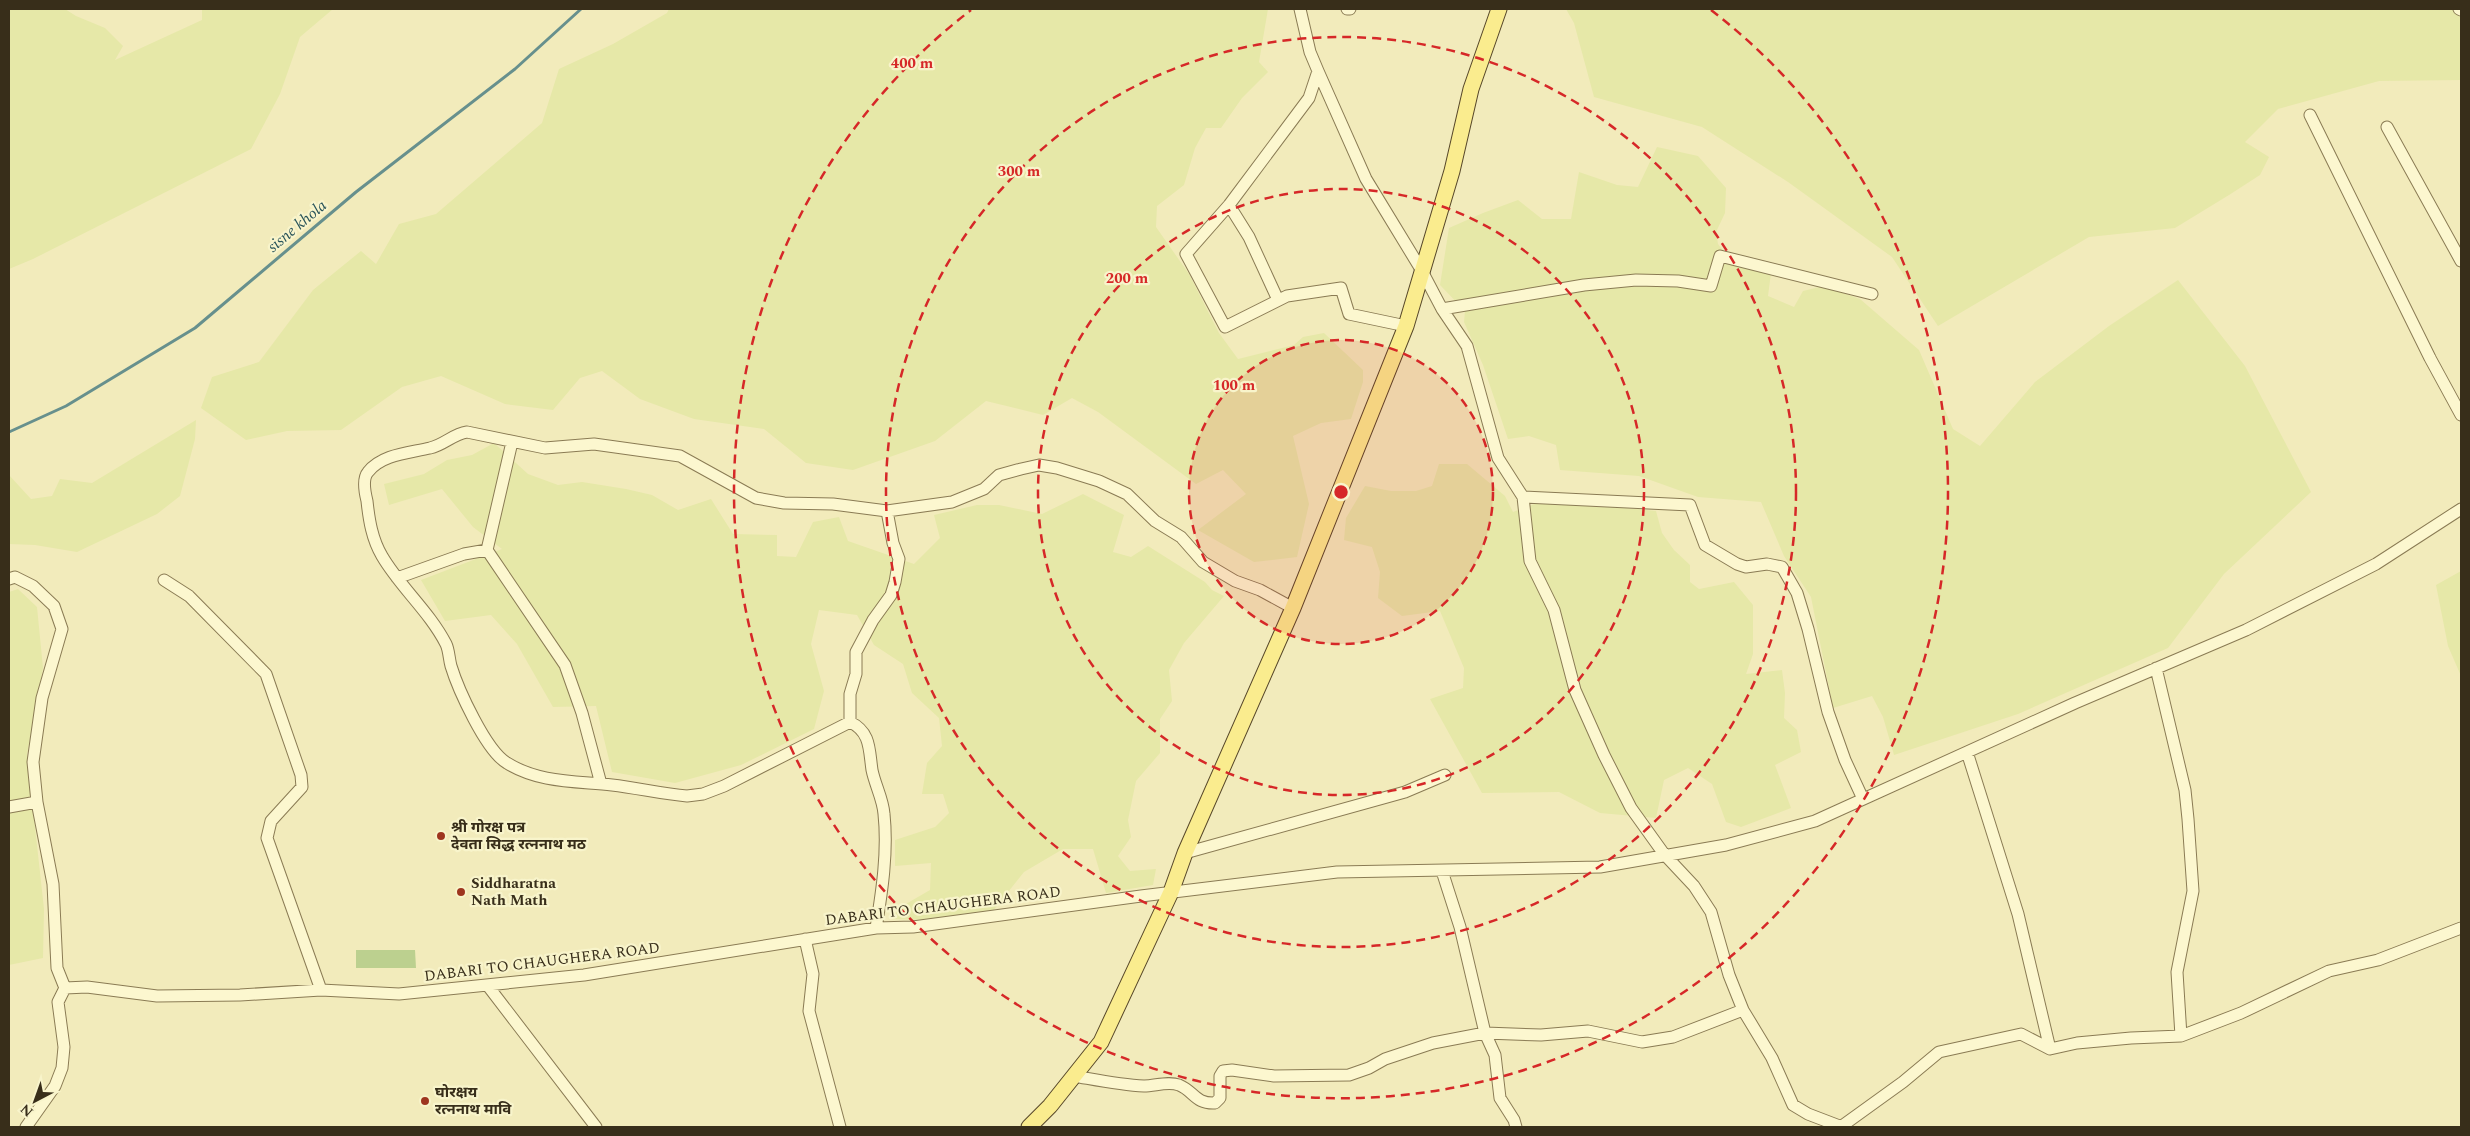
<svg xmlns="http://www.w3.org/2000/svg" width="2470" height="1136" font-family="Spectral,'Noto Sans Devanagari',serif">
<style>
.farmland{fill:#e6e8a8}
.green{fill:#bcd08f}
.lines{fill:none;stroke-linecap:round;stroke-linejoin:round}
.stream{stroke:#67908d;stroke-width:3}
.minor-casing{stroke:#8a7b54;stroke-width:13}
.major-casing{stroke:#574729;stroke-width:17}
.minor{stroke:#fcf7cf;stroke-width:11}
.major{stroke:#faec8e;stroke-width:15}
.ring{fill:none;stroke:#d62828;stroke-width:2.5;stroke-dasharray:9 6}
.poi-dot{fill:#9e351e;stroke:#f8f4cb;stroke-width:2}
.labels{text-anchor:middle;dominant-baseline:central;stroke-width:4.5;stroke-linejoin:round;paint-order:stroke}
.poi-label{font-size:15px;font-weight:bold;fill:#382e1a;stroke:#f8f4cb;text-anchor:start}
.street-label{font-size:15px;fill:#382e1a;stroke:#f8f4cb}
.water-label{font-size:16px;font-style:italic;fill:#285359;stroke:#f8f4cb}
.centre{fill:#d62828;stroke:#f8f4cb;stroke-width:2.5}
.ring-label{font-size:15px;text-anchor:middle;font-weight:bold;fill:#d62828;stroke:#f8f4cb;stroke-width:4.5;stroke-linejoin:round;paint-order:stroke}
</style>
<rect width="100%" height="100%" fill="#f2ebbb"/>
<path class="farmland" d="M9 9H65L76 16 105 28 123 46 115 60 202 20V9H333L300 37 280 94 251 149 33 259 9 269Z
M669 9H1268L1259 62 1268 72 1242 98 1221 128H1206L1195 148 1184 185 1157 206 1156 227 1189 274 1219 333 1238 359 1294 345 1303 337 1324 333 1363 370V382L1351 419 1321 423 1293 436 1309 504 1297 557 1254 562 1198 530 1246 494 1223 470 1196 484 1098 412 1072 398 1043 415 986 401 935 441 853 470 806 463 764 429 694 419 640 399 602 371 580 378 553 410 505 404 441 376 402 387 341 430 287 431 246 440 201 408 212 377 259 362 313 290 361 251 376 264 399 224 436 214 542 123 559 69 613 44 667 13Z
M1566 9H2461V80L2379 81 2278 109 2245 142 2269 157 2260 175 2229 195 2175 228 2089 237 1938 326 1892 257 1788 182 1702 127 1594 97 1574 23Z
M1657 147 1698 156 1726 188 1725 213 1716 232 1718 244 1724 252 1771 273 1768 296 1794 307 1803 291 1823 286 1860 299 1919 350 1953 429 1980 446 2035 382 2109 326 2178 280 2245 366 2311 492 2224 574 2168 648 2018 714 1894 755 1883 717 1872 696 1833 708 1811 597 1784 556 1761 502 1698 497 1639 476 1560 470 1556 445 1529 436 1508 439 1483 365 1464 322 1465 311 1440 285 1449 228 1483 213 1518 200 1542 219H1571L1579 172 1617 185 1638 187Z
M196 420 195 439 180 496 157 514 77 552 35 545 9 544V475L31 499 52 496 60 479 92 483Z
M494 443 528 474 558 485 582 482 626 489 652 495 678 510 711 499 733 534 777 535V556L796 557 813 522 839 517 848 541 914 564 940 538 934 515 977 505H999L1042 514 1083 494 1124 515 1113 552 1131 557 1148 546 1205 582 1212 590 1224 596 1184 643 1169 670 1172 701 1160 719V753L1136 781 1128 820 1131 837 1118 856 1130 871 1156 869 1153 885 1106 893 1093 849H1063L1024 872 993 911 932 920 891 919 899 908 930 890 931 863 895 866V840L935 827 949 813 943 794H922L927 763 942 746 939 718 912 693 903 664 874 645 857 615 819 610 811 644 824 691 814 729 741 765 675 783 612 772 596 706 553 707 517 644 491 615 445 621 421 580 502 549 473 527 442 489 389 505 384 484 424 474 447 460 472 455Z
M1439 464H1467L1505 496 1513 512 1545 500 1656 511 1662 533 1674 550 1690 565V582L1699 589 1734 582 1753 605V654L1746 674 1782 670 1785 693 1784 718 1797 730 1801 752 1775 765 1791 808 1741 827 1726 822 1712 784 1688 768 1664 780 1656 818 1600 813 1559 792 1482 793 1430 699 1463 688 1464 668 1440 611 1402 616 1378 598 1380 572 1372 547 1344 540 1346 518 1365 486 1391 491H1416L1432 486Z
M2461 571V676L2448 646 2436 585Z
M18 589 37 607 43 668 27 754 44 909 43 958 9 965V592Z"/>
<path class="green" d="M356 950H415L416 968H356Z"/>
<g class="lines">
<path class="stream" d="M9 432 66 406 195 328 356 192 515 69 581 9"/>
<defs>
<path id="minor" d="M1300 9 1310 52 1318 71 1366 179 1422 271 1442 309 1467 346 1498 458 1523 497 1530 561 1554 610 1575 690 1604 755 1631 808 1664 854 1694 886 1711 912 1729 975 1743 1010 1772 1058 1793 1105 1808 1114 1842 1127
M1347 9H1350
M2459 9 2461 10
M1318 71 1309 98 1229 205 1186 254 1225 327 1287 296 1341 288 1349 314 1406 326
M2310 115 2430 358 2461 415
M2387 127 2461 261
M1229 205 1249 237 1278 300
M1442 309 1584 285 1636 280 1678 281 1711 286 1720 256 1872 294
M1523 497 1690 505 1705 545 1737 564 1746 567 1767 564 1782 567 1797 593 1808 629 1828 712 1845 760 1863 799
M487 550 512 442
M397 578 464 554 487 550 565 665 582 713 601 784
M9 579 15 577 33 586 54 606 62 629 42 698 33 762 37 802 53 884 57 968 65 988
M164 580 189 596 266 674 301 775 302 787 271 821 267 838 321 990
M2156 668 2185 790 2188 819 2193 891 2177 972 2181 1036
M850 722V694L856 674V652L873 620 891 595 895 582 899 559 893 543 887 511
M1967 752 2018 914 2050 1049
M9 807 37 802
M1185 853 1405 792 1445 775
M1442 871 1460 927 1485 1033 1495 1055 1500 1098 1514 1120 1516 1127
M876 928C882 891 888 852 884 814 883 799 875 785 872 770 869 750 871 732 850 722L724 786 703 794 687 796C662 794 638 788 612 785 576 781 539 783 507 763 486 751 458 689 451 666 449 659 449 650 446 644 429 611 400 587 382 556 372 539 369 520 367 501 365 493 362 479 368 472 382 454 410 453 430 448 444 445 453 434 467 432L545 448 594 444 680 456 756 498 784 503 833 504 887 511 952 502 984 489 999 475 1021 469 1039 465 1057 468 1099 481 1127 494 1155 521 1181 537 1203 562 1235 581 1260 590 1293 608
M805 939 813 974 809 1011 840 1127
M488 986 596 1127
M1074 1076C1097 1080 1120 1085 1144 1086 1155 1086 1168 1081 1179 1085 1194 1091 1195 1104 1215 1103L1220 1098V1076L1223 1071 1232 1070 1274 1076 1349 1075 1369 1068 1385 1059 1433 1043 1485 1033 1541 1035 1588 1031 1642 1042 1673 1037 1743 1010
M1842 1126 1903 1082 1939 1052 2021 1034 2050 1049 2077 1043 2131 1038 2181 1036 2241 1013 2329 971 2378 960 2461 928
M26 1127 55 1086 62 1068 64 1047 58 1002 65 988 87 987 157 996 240 995 321 990 399 994 584 975 876 928 913 927 1141 896 1337 872 1600 867 1726 845 1815 821 2075 703 2246 630 2376 564 2461 509"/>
<path id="major" d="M1029 1127 1050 1106 1101 1042 1171 892 1185 853 1293 608 1406 326 1452 171 1471 89 1499 9"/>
</defs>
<use href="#minor" class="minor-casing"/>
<use href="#major" class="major-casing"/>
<use href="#minor" class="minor"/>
<use href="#major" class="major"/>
</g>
<circle cx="1341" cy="492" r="152" fill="#d62828" fill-opacity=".12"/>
<g class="ring">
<circle cx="1341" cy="492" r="152"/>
<circle cx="1341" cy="492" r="303"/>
<circle cx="1341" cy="492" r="455"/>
<path d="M1711 10A607 607 0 1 1 971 10"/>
</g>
<g class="poi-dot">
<circle cx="441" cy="836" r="5"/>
<circle cx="461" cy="892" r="5"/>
<circle cx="425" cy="1101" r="5"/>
</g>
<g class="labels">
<g class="poi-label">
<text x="451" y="827">श्री गोरक्ष पत्र<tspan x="451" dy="17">देवता सिद्ध रत्ननाथ मठ</tspan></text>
<text x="471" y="883">Siddharatna<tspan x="471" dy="17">Nath Math</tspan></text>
<text x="435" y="1092">घोरक्षय<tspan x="435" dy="17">रत्ननाथ मावि</tspan></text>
</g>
<g class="street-label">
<text transform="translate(943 906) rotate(-7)">DABARI TO CHAUGHERA ROAD</text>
<text transform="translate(542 962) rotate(-7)">DABARI TO CHAUGHERA ROAD</text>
</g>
<g class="water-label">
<text transform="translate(297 226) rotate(-40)">sisne khola</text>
</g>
</g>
<circle cx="1341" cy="492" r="8" class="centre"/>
<g class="ring-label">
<text x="912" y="68">400 m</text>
<text x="1019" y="176">300 m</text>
<text x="1127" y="283">200 m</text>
<text x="1234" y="390">100 m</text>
</g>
<rect width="2470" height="1136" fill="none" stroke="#382e1a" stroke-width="20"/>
<g transform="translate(35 1101) rotate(221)" stroke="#f8f4cb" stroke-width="4" paint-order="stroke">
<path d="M0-4L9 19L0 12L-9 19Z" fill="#382e1a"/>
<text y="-8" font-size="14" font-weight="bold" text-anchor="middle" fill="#382e1a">N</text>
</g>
</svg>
